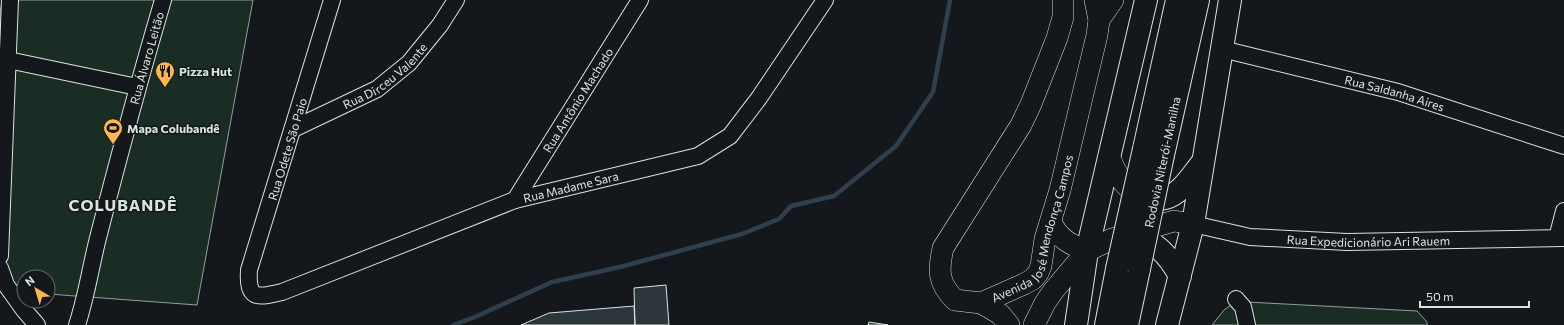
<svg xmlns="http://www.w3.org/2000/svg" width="1564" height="325" font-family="Commissioner,sans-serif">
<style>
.green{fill:#1a2d24;stroke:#939e99}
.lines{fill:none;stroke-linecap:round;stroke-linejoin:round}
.stream{stroke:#2f3f4d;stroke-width:4.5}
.building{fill:#2c363c;stroke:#d8e6dc}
.minor-casing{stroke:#d8e6dc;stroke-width:18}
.major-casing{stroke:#d8e6dc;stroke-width:22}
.highway-casing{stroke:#d8e6dc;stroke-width:24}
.minor{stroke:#14181c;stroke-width:16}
.major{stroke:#14181c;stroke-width:21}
.highway{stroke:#14181c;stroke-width:22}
.highway-bridge-casing{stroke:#d8e6dc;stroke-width:24;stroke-linecap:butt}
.highway-bridge{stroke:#14181c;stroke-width:22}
.labels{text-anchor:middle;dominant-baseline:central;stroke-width:3;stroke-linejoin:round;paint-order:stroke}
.street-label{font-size:12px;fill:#d8e6dc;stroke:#14181c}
.poi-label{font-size:12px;font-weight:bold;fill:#d8e6dc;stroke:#14181c;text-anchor:start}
.district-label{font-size:16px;font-weight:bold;letter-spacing:1px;fill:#d8e6dc;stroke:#14181c}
</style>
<rect width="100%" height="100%" fill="#14181c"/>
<path class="green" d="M2 0H253L197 305 48 294V277H24V292L0 291V14Z
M1247 302 1417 311 1427 322V325H1212L1224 310 1234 303Z"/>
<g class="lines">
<path class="stream" d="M453 325 475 317 552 282 620 267 742 234 779 219 791 206 834 196 896 146 933 92 950 0"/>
</g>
<path class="building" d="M666 285 669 325H635L634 288Z
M634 306 635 325H521L549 313Z
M869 322 888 325H868Z"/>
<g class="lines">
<defs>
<g id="minor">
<path id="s1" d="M332 0 249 270C247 300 257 298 282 292L515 200 698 156 730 136 759 98 825 0"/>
<path id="s2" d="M1222 49 1398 92 1564 146"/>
<path d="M8 60 137 87"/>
<path id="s3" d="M293 129 377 89 409 63 440 25 456 0"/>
<path id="s4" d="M515 200 640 0"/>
<path id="s5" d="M1193 224 1250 237 1347 242 1564 238"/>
<path d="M1557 238 1564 211"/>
<path d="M0 256 10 0"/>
<path d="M0 268 6 285 24 310 37 325"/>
<path d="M1236 299 1243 307 1247 325"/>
<path id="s6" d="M77 325C87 295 91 264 99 234 119 156 140 78 163 0"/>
</g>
<g id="major">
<path id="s7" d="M1063 0V17L1057 38 1031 104 1021 125 943 248C938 271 938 283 955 300L981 303 1024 284 1033 279 1038 273 1041 266 1045 239 1060 190 1097 35 1099 20 1095 0"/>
<path d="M1099 20 1113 0"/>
<path d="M1109 156C1119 181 1125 187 1147 202"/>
<path d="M1051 221C1057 238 1071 245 1087 251"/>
<path d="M981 303 1000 314 1009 325"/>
<path d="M1034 325 1045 303 1054 290 1087 251 1112 239 1174 221 1193 224"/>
</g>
<path id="highway" d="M1144 149 1177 0
M1163 155 1198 0
M1143 199C1150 199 1158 200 1165 198 1181 194 1192 175 1202 163
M1131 234C1156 242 1167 253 1180 276
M1076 325 1087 251 1146 0
M1106 325 1117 269
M1127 325 1139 269
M1167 325 1193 224 1230 0"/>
</defs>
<use href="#minor" class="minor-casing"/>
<use href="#major" class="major-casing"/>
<use href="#highway" class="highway-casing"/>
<use href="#minor" class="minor"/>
<use href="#major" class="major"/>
<use href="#highway" class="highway"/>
<defs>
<path id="highway-bridge" d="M1117 269 1144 149
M1139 269 1163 155"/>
</defs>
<use href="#highway-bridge" class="highway-bridge-casing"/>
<use href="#highway-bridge" class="highway-bridge"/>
</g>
<defs>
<symbol id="restaurant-pin" viewBox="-11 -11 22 30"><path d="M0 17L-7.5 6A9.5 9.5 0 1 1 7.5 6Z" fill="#ffb74d" stroke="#14181c"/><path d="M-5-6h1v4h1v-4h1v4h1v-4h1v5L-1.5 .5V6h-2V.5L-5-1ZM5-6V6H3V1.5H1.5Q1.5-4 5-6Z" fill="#111"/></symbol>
<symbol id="stadium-pin" viewBox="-11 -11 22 30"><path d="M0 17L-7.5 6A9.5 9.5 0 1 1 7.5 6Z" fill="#ffb74d" stroke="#14181c"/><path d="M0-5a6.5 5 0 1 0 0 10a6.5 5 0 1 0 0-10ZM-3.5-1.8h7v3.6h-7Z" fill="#111"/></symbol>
</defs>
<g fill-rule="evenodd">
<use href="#restaurant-pin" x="154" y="60" width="22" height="30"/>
<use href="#stadium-pin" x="102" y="117" width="22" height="30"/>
</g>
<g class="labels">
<g class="street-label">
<text stroke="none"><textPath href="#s6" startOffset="276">Rua Álvaro Leitão</textPath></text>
<text stroke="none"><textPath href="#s3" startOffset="107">Rua Dirceu Valente</textPath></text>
<text stroke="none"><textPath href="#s2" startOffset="178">Rua Saldanha Aires</textPath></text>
<text stroke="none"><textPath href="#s4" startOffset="118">Rua Antônio Machado</textPath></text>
<text transform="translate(287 149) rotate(-73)">Rua Odete São Paio</text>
<text transform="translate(1162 162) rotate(-78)">Rodovia Niterói-Manilha</text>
<text stroke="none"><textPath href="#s1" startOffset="644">Rua Madame Sara</textPath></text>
<text stroke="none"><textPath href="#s7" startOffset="461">Avenida José Mendonça Campos</textPath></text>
<text stroke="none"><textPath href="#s5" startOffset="177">Rua Expedicionário Ari Rauem</textPath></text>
</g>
<g class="poi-label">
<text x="179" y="71">Pizza Hut</text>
<text x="127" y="128">Mapa Colubandê</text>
</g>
<g class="district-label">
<text x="123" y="204">COLUBANDÊ</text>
</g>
</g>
<g transform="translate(36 289) rotate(322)"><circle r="19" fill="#14181c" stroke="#626a69"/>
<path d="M0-3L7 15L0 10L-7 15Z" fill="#ffb74d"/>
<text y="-6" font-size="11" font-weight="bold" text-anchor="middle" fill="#d8e6dc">N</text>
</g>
<path d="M1420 301v6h109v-6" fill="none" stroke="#d8e6dc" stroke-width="2"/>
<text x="1426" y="301" font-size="12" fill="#d8e6dc" stroke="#14181c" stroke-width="3" paint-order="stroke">50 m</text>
</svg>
